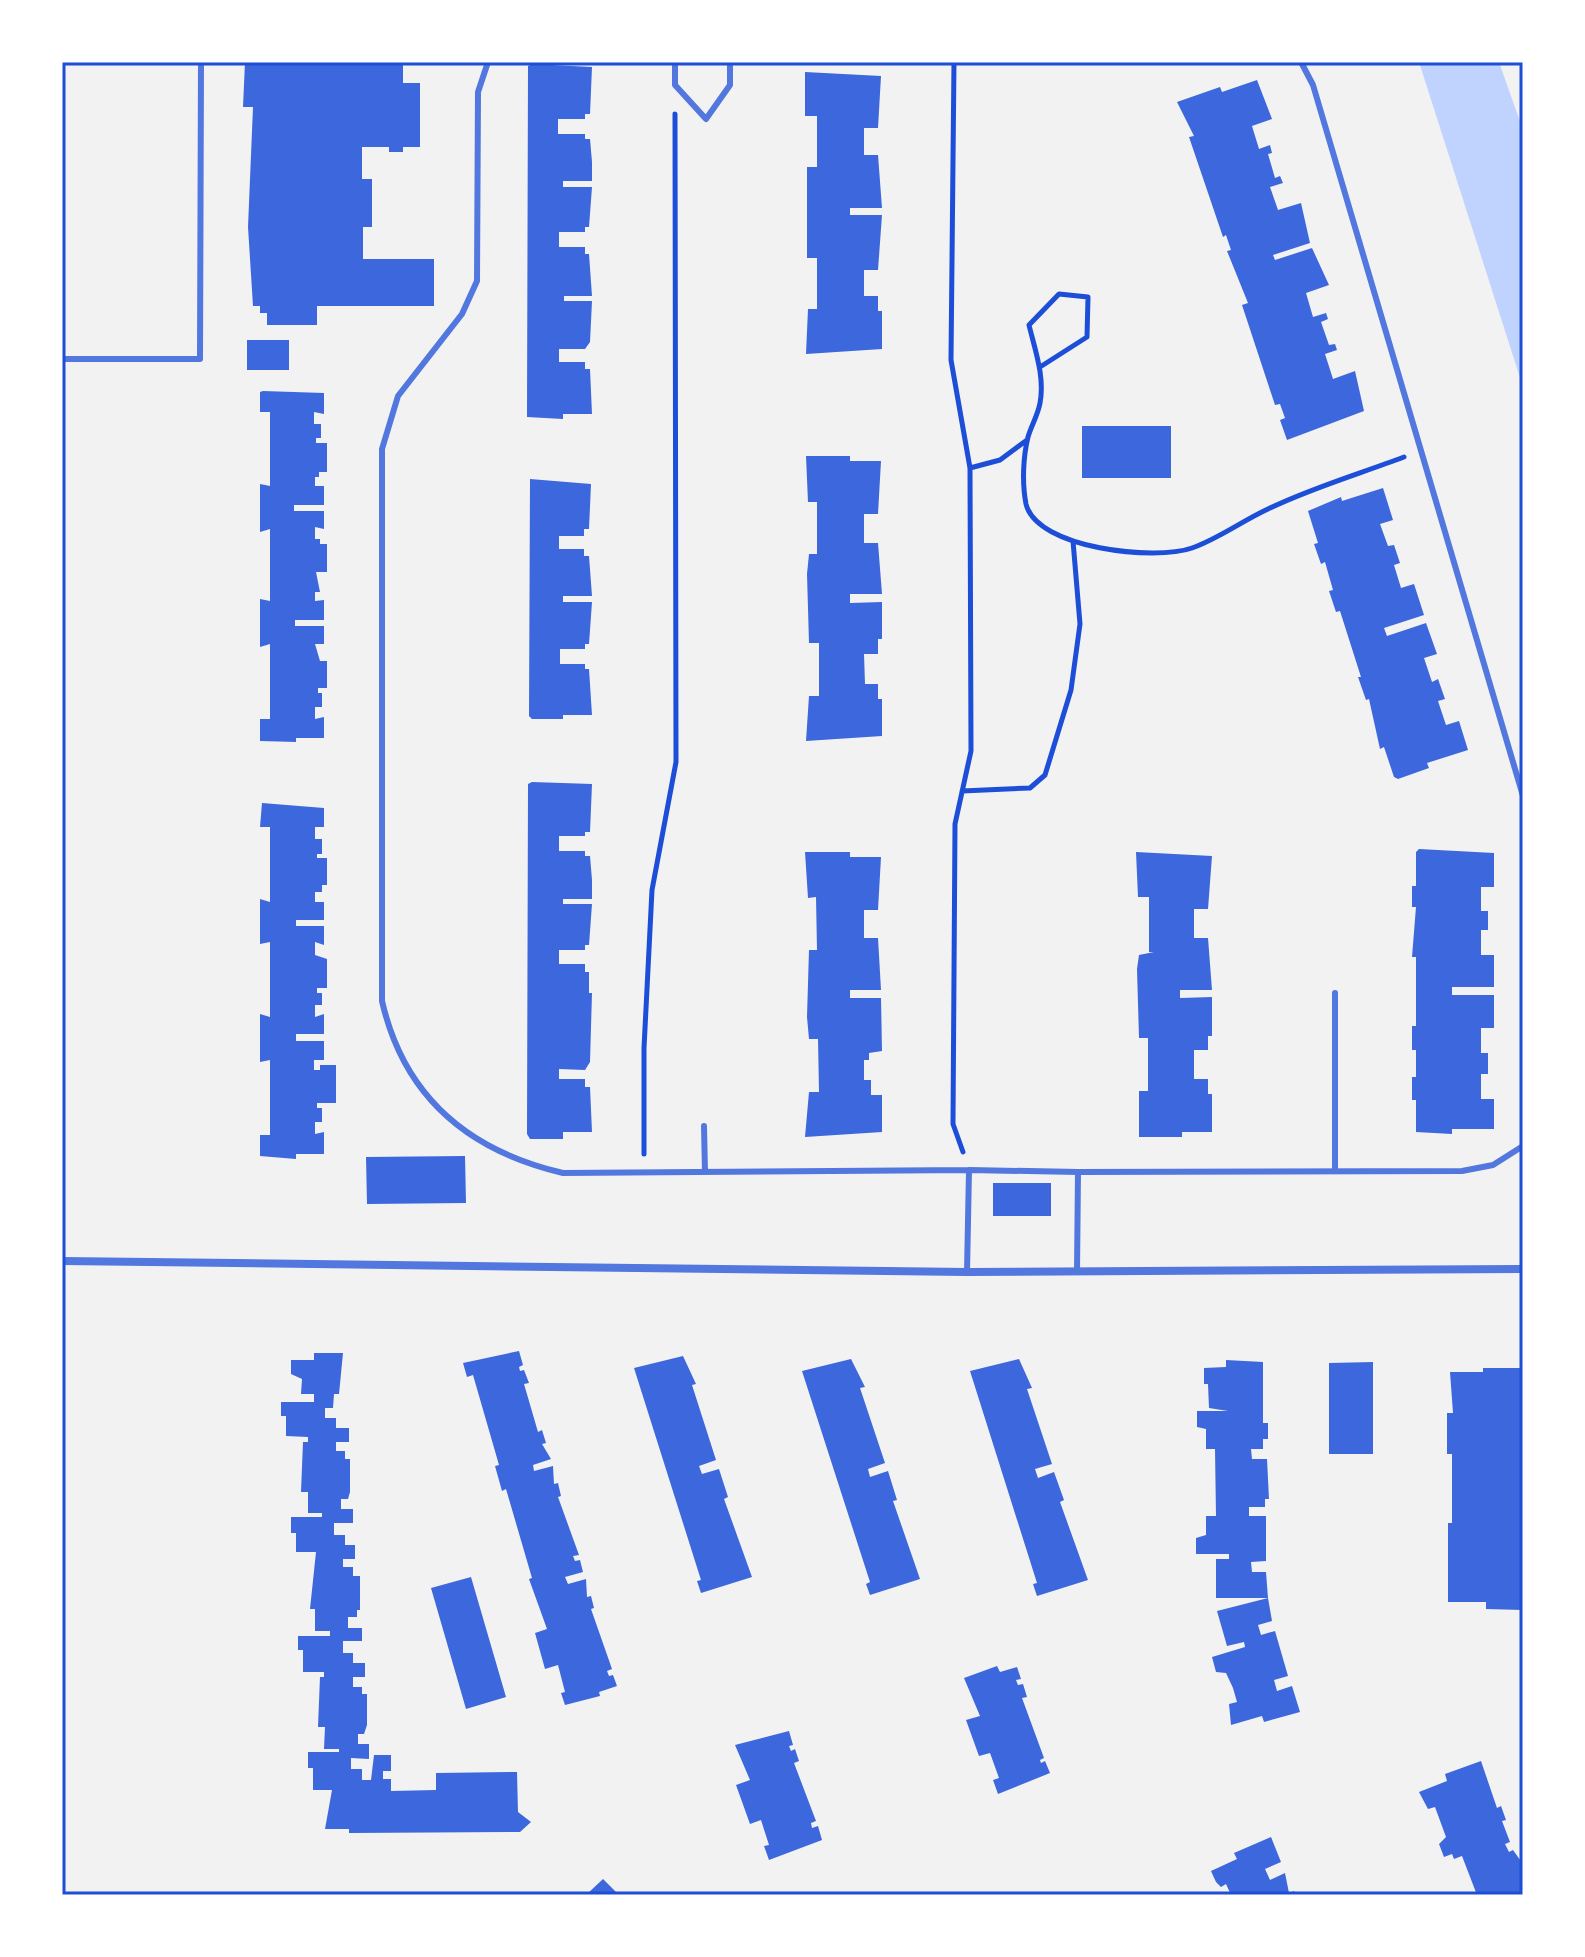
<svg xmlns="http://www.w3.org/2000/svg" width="1585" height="1957" font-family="'Fira Sans',sans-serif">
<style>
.water{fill:#bfd3fe}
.building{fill:#3d67dc}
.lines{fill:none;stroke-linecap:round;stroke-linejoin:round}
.path{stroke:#1d4ed8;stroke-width:5}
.service{stroke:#5277de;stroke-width:6}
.minor{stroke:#5277de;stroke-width:8}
.neatline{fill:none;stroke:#1d4ed8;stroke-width:3}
</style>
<rect width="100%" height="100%" fill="#f2f2f2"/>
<path class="water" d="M1419 62H1499L1523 130V387Z"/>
<path class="building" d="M245 62H403V83H420V147H403V152H389V147H362V179H372V227H363V259H434V306H317V325H267V313H260V306H253L248 227 253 107H243Z
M532 64 592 67 590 114H585V119H558V134H585V139H590L592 162V181H563V187H592L589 227H585V232H559V247H585V254H589L592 296H564V301H592L590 342 585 349H559V362H585V369H590L592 414H563V419L527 417 528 66Z
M805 72 881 76 878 128H864V155H878L882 208H850V215H882L878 270H864V296H878V311H882V349L806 354 808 309H817V258H807V167H817V116H805Z
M1257 80 1272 119 1252 126 1259 149 1270 145 1272 153 1268 154 1275 178 1280 176 1283 183 1270 187 1278 210 1301 203 1310 243 1273 255 1275 260 1312 248 1329 285 1306 293 1313 317 1326 313 1328 319 1321 322 1329 345 1335 344 1337 350 1325 354 1333 379 1355 371 1364 411 1287 440 1280 420 1285 418 1280 404 1275 405 1242 305 1248 303 1227 251 1231 250 1226 235 1223 237 1189 137 1194 136 1177 102 1220 87 1222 92Z
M247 340H289V370H247Z
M263 391 324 393V414L314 412V424H321V438H316V443H327V472H319V477H315V486H324V505H294V511H324V529L315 527V539H320V544H327V572H316L320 592H315V601L324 600V620H295V626H324V644H315L320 661H327V688H318V693H322V707H315V719L324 717V738H296V742L260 741V719H270V644L260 647V599L270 601V529L260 532V484L270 486V412H260V392Z
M1082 426H1171V478H1082Z
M806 456H850V461H881L878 514H864V543H878L882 594H850V603L882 602V639H878V654H864L865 684H878V699H882V736L806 741 809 696H819V643H809L807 574 809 554H817V502H808Z
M530 479 591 484 589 529H584V536H559V549H584V556H589L592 596H563V602H592L589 644H585V649H560V664H585V669H589L592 715H563V719H532L529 716Z
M1383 488 1393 520 1380 524 1388 546 1394 545 1400 563 1394 565 1401 588 1414 584 1424 615 1384 628 1387 636 1426 623 1437 654 1424 658 1432 682 1438 679 1445 699 1438 701 1446 725 1459 721 1468 750 1427 763 1429 768 1398 779 1394 777 1384 747 1380 749 1369 699 1366 700 1358 677H1361L1340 611 1336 612 1329 591 1333 590 1325 562 1321 564 1314 544 1318 543 1308 511 1341 497 1342 501Z
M532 782 592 784 590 832H585V836H559V851H585V856H590L592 880V899H563V904H592L589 945H585V950H559V964H585V972H589V993H592L590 1062 585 1070 559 1069V1079H585V1087H590L592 1132H563V1139H530L527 1134 528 784Z
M262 803 324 808V827H315V839H322V854H317V858H327V885H322V892H315V902H324V920H296V926H324V945L315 942V955L327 959V988H317V993H322V1005H315V1017L324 1014V1034H296V1041H324V1060H314V1070H320V1065H336V1103H317V1108H322V1122H315V1134L324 1132V1154H296V1159L260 1156V1135H270V1060L260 1062V1014L270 1017V942L260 944V899L270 902V827H260Z
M1419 849 1494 853V887H1481V911H1488V930H1481V955H1494V987H1452V995H1494V1028H1481V1053H1488V1074H1481V1099H1494V1129H1452V1134L1416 1132V1100H1412V1077H1416V1050H1412V1026H1416V957H1412L1416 907H1412V886H1416V852Z
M805 852H850V857H881L878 910H864V938H878L881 990H850V998H881L882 1051 869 1053V1060H864V1080H871V1095H882V1132L805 1137 809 1092H819L818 1039H809L807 1017 809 950H817L816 897 808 898Z
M1136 852 1212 856 1208 909H1194V938H1208L1212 990H1180V998L1212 997V1036H1208V1050H1194V1079H1208V1094H1212V1132H1182V1137H1139V1091H1148V1038H1139L1137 969 1139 955 1154 952H1149V897H1138Z
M465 1156 466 1203 367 1204 366 1157Z
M993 1183H1051V1216H993Z
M519 1351 523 1365 519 1367 520 1371 524 1370 529 1383 524 1384 538 1432 542 1430 546 1443 542 1444 551 1459 533 1465 534 1471 553 1466 554 1484 558 1483 561 1496 558 1497 579 1555 573 1556 575 1561 580 1560 583 1572 565 1577 568 1584 586 1579 587 1597 591 1596 594 1608 591 1609 612 1669 607 1671 609 1676 613 1675 617 1686 599 1692 600 1696 565 1705 561 1693 565 1692 558 1665 545 1669 535 1633 547 1629 529 1579 532 1578 506 1489 502 1491 495 1466 499 1465 473 1375 467 1377 463 1363Z
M314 1353H343L339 1394H334L333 1408H325V1418H336V1428H349V1442H336V1451H345V1459H350V1492L348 1499H341V1509H353V1523H334V1535H345V1545H355V1559H343V1567H353V1576H360V1610H357V1617H348V1628H362V1641H343V1653H353V1663H365V1677H353V1687H362V1694H367V1725L364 1734H358V1744H369V1759L351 1758V1769H362V1780H371L374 1755H391V1771H383V1779H391V1791L436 1790V1773L517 1772 518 1812 531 1822 520 1832 349 1833V1829H325L332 1790H313V1768H308V1752H339V1749H324L325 1727H318L320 1677H324V1672H303V1650H298V1636H330V1631H315V1609H310L316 1552H296V1533H291V1517H322V1513H308V1492H301L303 1442H308V1437L286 1436V1416H281V1402H314V1394H301L302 1379 291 1374V1360H314Z
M683 1356 696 1384 692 1385 716 1460 699 1466 702 1474 719 1469 728 1497 724 1499 752 1577 701 1593 697 1581 701 1580 634 1368Z
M851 1359 865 1387 860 1388 885 1463 868 1469 870 1477 888 1471 897 1500 893 1501 920 1579 870 1595 866 1584 870 1582 802 1371Z
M1019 1359 1032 1388 1027 1389 1052 1464 1035 1469 1038 1478 1054 1472 1064 1500 1060 1502 1088 1580 1037 1596 1033 1584 1037 1583 970 1371Z
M1226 1360 1263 1362V1423H1268V1439H1263V1449H1251L1252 1459H1267L1269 1499H1265V1507H1249V1516H1266V1561L1251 1562 1252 1572H1266L1268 1598H1216V1559H1229V1554H1196V1538L1206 1535V1516H1216L1215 1449H1206V1429L1197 1427V1411H1228L1209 1408 1208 1384H1204V1368L1226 1367Z
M1373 1362V1454H1329V1363Z
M1483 1368H1523V1610L1486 1609V1602H1448V1523H1452V1454H1447V1413H1453L1450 1372H1483Z
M471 1577 506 1697 466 1709 431 1588Z
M1268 1598 1272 1621 1258 1625 1261 1635 1275 1631 1288 1676 1274 1680 1277 1691 1292 1686 1300 1712 1264 1722 1262 1716 1231 1725 1229 1704 1237 1702 1233 1688 1226 1673 1216 1672 1212 1657 1245 1647 1244 1642 1227 1646 1217 1611Z
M997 1666 1000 1672 1017 1667 1021 1679 1016 1680 1018 1685 1023 1684 1027 1697 1022 1698 1044 1758 1040 1760 1041 1763 1045 1761 1050 1773 998 1794 993 1780 999 1778 990 1753 979 1756 966 1720 980 1716 964 1678Z
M789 1731 793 1745 789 1746 791 1751 795 1749 799 1761 794 1763 816 1821 811 1823 812 1828 818 1826 822 1840 769 1860 764 1846 769 1845 761 1820 750 1824 736 1785 750 1780 735 1745Z
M1481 1761 1497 1808 1501 1806 1506 1820 1502 1821 1510 1842 1505 1844 1509 1852 1513 1850 1523 1864V1895H1477L1462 1856 1454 1859 1452 1854 1444 1857 1439 1844 1446 1837 1435 1807 1428 1809 1419 1792 1447 1781 1445 1774Z
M1271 1837 1281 1862 1265 1869 1270 1880 1285 1873 1289 1893 1294 1891 1296 1895H1231L1226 1884 1221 1887 1216 1882 1211 1871 1237 1859 1234 1853Z
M603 1879 619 1895H586Z"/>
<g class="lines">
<path class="path" d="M954 62 951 360 970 468 971 751 955 824 953 1124 963 1152
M1040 367 1087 337 1088 297 1059 294 1029 325C1035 350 1045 377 1040 403 1038 415 1031 426 1028 437 1023 457 1022 484 1026 504 1037 549 1156 561 1192 548 1218 539 1242 521 1268 509 1311 488 1359 474 1404 457
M970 468 1000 460 1027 440
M962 791 1030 788 1045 775 1071 690 1080 624 1073 541
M644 1154V1048L652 890 676 762 675 114"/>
<path class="service" d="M488 62 478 92 477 281 462 314 398 396 382 449V1001C404 1097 469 1151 563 1173L969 1170
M675 62V85L706 119 730 85V62
M1301 62 1313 85 1523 796
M62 359H200L201 62
M1335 993V1170
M704 1126 705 1172
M1078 1172 1462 1171 1493 1165 1523 1146
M967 1272 969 1170 1078 1172 1077 1271"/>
<path class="minor" d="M62 1261 967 1272 1523 1269"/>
</g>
<rect width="1585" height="1957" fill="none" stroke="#ffffff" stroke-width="128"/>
<rect x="64" y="64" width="1457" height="1829" class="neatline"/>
</svg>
